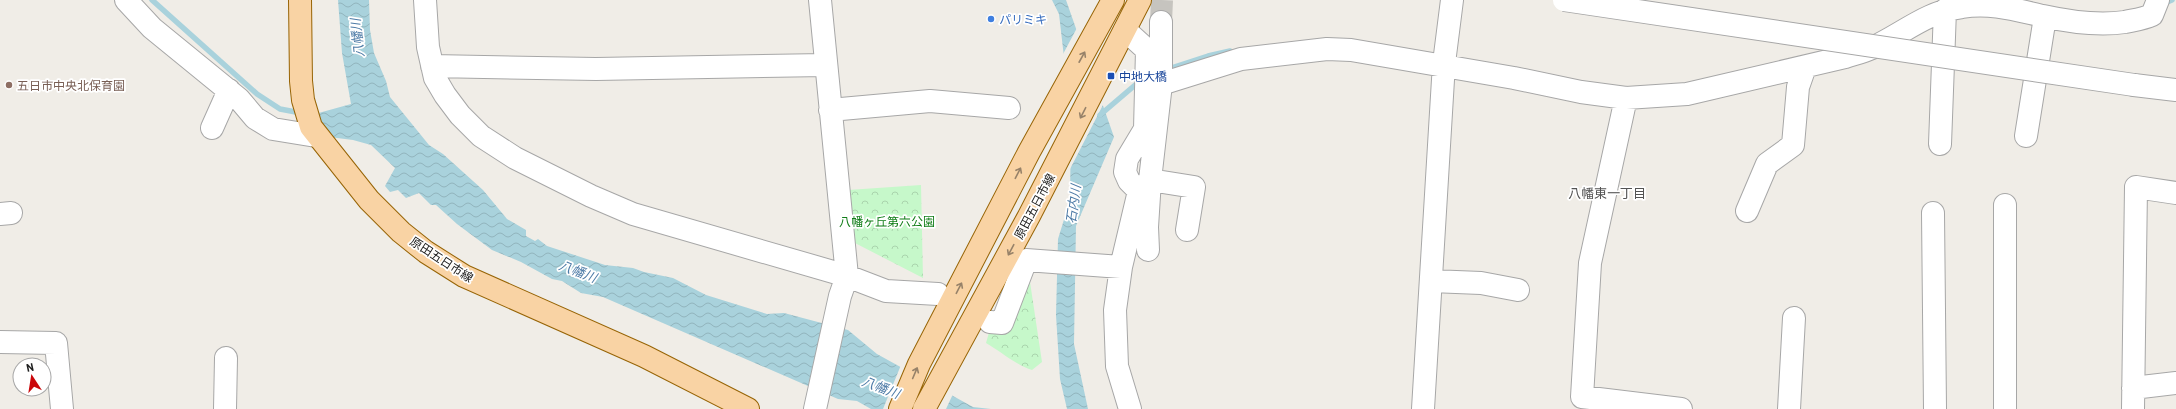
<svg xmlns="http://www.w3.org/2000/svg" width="2176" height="409" font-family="Barlow,'Noto Sans JP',sans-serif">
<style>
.park{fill:url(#park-crowns)}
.water{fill:url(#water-waves)}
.pier{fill:#f0ede7}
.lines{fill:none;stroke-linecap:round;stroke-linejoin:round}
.stream{stroke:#a9d2dc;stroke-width:5.5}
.minor-tunnel{stroke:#c6c4bf;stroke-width:22;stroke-dasharray:22 11;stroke-linecap:butt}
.minor-casing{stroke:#a7a7a7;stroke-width:24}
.major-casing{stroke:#976405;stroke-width:24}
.minor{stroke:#fff;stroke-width:22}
.major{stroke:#f9d3a4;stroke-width:22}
.minor-bridge-casing{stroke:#a7a7a7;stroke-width:24;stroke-linecap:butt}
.minor-bridge{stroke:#fff;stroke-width:22}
.oneway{stroke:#978269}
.shop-dot{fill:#3f7fe0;stroke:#fff;stroke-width:1.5}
.transit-dot{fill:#1a4fb4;stroke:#fff;stroke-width:1.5}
.education-dot{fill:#8d6e63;stroke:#fff;stroke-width:1.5}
.labels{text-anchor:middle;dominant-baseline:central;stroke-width:3.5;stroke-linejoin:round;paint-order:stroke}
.shop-label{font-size:12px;fill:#366cbe;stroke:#fff;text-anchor:start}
.transit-label{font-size:12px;fill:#164399;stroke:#fff;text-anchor:start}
.education-label{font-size:12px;fill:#785e54;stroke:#fff;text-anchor:start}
.street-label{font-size:12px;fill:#202020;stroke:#fff}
.park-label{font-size:12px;fill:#107d17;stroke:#fff}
.water-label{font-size:13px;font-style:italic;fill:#4c7aa6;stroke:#fff}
.neighbourhood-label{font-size:13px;fill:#535353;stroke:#fff}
</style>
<defs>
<pattern id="park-crowns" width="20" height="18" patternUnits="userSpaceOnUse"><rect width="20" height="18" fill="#c6f8ca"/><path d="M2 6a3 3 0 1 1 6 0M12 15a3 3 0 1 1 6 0" fill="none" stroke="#aad4ad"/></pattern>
<pattern id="water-waves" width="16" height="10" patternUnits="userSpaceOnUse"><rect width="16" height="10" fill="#a9d2dc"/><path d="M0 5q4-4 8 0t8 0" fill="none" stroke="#91b4bc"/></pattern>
</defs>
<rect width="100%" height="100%" fill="#f0ede7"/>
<path class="park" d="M921 185 923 278 853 242 848 190Z
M1030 282 1042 362 1032 370C1019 367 1000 351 986 343L990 329Z"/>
<path class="water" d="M338 0H369L370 30 374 53 386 81 390 97 429 145 443 154 483 190 507 219 526 230V236L535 241 538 239 547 246 605 265 633 268 644 272 673 278 706 295 767 314 784 313 848 330 877 354 973 407 991 409H871L857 401 838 399 603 297 581 293 562 281 552 279 521 262 492 250 457 224 436 205H431L419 193 406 198 398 190 390 192 385 186 395 168 371 145 353 140 329 137 315 114 351 104 342 53Z
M1052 0H1066L1114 137 1076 226 1074 344 1088 409H1067L1060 379 1056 315 1058 239 1070 200 1071 118 1059 14Z"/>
<path class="pier" d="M1078 26 1104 103 1069 171V118L1062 56Z
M901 365 953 394 946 409H883Z"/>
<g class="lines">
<path class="stream" d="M152 0 257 94 280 109 301 113
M2165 3 2172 0
M1165 70 1208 56 1230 51
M1100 115 1141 80"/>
<path class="minor-tunnel" d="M1161 22 1162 0"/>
<defs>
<path id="minor" d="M126 0 152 28 239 99 255 118 273 129 316 136
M425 0 428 47 435 78 445 95 460 115 481 136 515 158 591 196 633 214 847 276 886 291 938 294
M1125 30 1147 50 1145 129 1127 159 1125 172 1129 181 1139 191
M432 66 596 69 825 65
M1161 84 1241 59 1327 49 1351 50 1514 78 1581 92 1626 98 1687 94 1845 57C1854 54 1863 52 1872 48 1904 33 1926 12 1962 7 1990 2 2016 10 2043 16 2070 22 2098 26 2125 22 2134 20 2143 19 2152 15L2158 0
M2134 85 2176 90
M1626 98 1590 263 1582 397 1681 409
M830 110 930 101 1009 108
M212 128 229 90
M2026 136 2045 17
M1940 144 1945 10
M1747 211 1767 164 1793 145 1798 87 1805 67
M1933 213 1935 409
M0 214 11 213
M1148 250 1147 227 1150 180 1194 187 1187 230
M1431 281 1481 283 1518 290
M990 322 1002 323 1026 260 1121 267
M0 342 56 343 62 409
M2133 388 2176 383
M225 409 226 358
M815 409 840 296 847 276 820 0
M1130 409 1117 366 1115 310 1121 267 1139 191 1150 180 1161 84V22
M1423 409 1444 63 1452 0
M1789 409 1794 318
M2005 409V205
M2133 409 2136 187 2176 193"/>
<path id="major" d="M300 0 301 81 303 100 311 127 369 200 401 232 426 252 464 276 644 356 748 409
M900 409 919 364 1029 152 1113 0
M924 409 1029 216 1140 0"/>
</defs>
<use href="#minor" class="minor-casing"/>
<use href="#major" class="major-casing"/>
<use href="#minor" class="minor"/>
<use href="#major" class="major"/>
<defs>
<path id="minor-bridge" d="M1564 0 2134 85"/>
</defs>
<use href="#minor-bridge" class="minor-bridge-casing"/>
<use href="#minor-bridge" class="minor-bridge"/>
</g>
<defs><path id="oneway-shaft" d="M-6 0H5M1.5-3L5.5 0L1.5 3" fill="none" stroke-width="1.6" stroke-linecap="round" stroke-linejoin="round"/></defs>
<g class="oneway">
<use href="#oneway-shaft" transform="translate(1082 57) rotate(-61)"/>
<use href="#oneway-shaft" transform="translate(1083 113) rotate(117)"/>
<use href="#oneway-shaft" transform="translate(1018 173) rotate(-63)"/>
<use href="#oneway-shaft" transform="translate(1011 250) rotate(118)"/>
<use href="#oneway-shaft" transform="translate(959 288) rotate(-63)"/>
<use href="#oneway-shaft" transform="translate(915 373) rotate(-67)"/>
</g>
<circle class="shop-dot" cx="991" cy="19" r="4"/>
<rect class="transit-dot" x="1107" y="72" width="8" height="8" rx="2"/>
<circle class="education-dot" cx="9" cy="85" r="4"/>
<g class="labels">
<g class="shop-label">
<text x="999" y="19">パリミキ</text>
</g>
<g class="transit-label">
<text x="1119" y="76">中地大橋</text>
</g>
<g class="education-label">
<text x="17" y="85">五日市中央北保育園</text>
</g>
<g class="street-label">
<text transform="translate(1034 206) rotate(-62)">原田五日市線</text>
<text transform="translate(442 259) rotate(33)">原田五日市線</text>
</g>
<g class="park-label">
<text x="887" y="221">八幡ヶ丘第六公園</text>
</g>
<g class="water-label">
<text transform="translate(357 38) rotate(-96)">八幡川</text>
<text transform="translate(1073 204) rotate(-82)">石内川</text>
<text transform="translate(578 271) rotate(21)">八幡川</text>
<text transform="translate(881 387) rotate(21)">八幡川</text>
</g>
<g class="neighbourhood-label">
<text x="1607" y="193">八幡東一丁目</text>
</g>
</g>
<g transform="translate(32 377) rotate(348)"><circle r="19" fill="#ffffff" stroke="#a6a6a6"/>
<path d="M0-3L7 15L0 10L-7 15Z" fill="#ca070a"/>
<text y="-6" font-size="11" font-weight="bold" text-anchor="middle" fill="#202020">N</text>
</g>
</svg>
